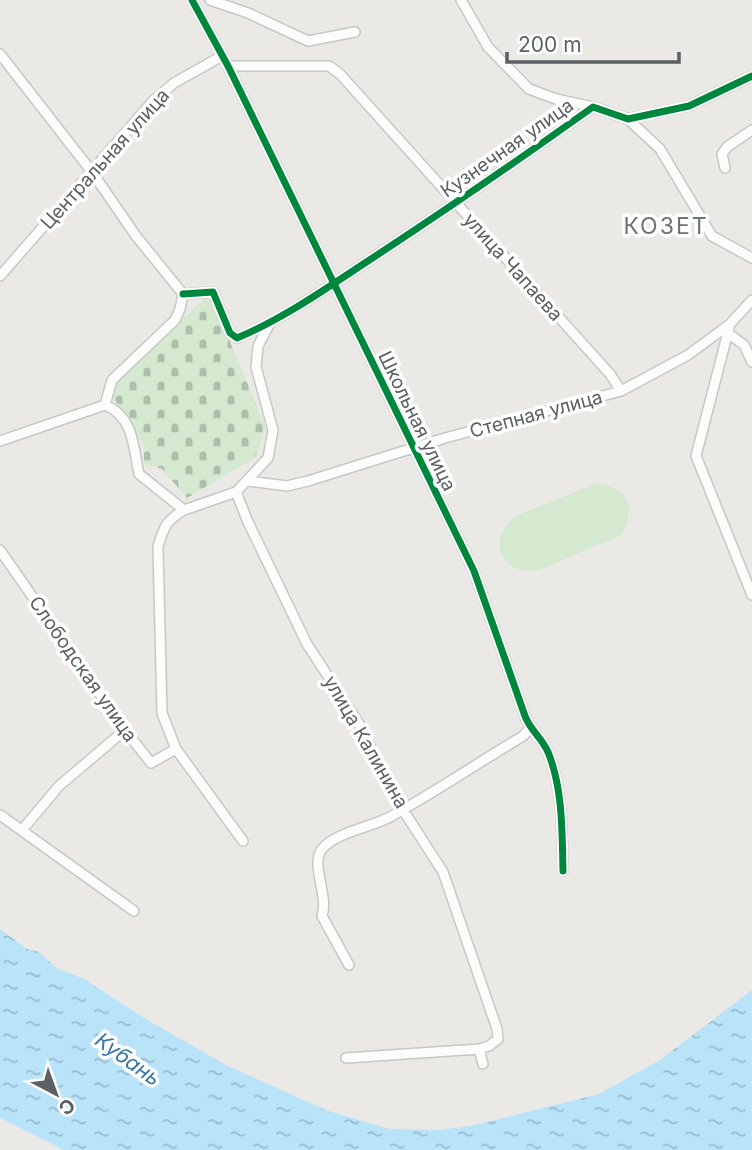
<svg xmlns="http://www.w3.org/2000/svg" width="752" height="1150" font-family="Inter,sans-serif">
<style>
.grass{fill:#d5e8d0}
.cemetery{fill:url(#cemetery-stones)}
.water{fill:url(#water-ripples)}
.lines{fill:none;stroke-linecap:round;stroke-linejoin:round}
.minor-casing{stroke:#c6c7c7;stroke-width:12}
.minor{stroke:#fcfcfb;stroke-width:9}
.cycleway-casing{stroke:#fff;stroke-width:11}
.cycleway{stroke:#00873e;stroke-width:7}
.labels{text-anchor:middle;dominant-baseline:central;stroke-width:7;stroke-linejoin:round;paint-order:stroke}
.street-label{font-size:19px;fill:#5b6064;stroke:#fff}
.water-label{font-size:21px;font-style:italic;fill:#3777a2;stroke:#fff}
.quarter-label{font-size:23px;letter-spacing:2px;fill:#6c7276;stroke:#fff}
</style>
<defs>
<pattern id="cemetery-stones" width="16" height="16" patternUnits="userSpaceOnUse" patternTransform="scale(1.75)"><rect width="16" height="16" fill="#d5e8d0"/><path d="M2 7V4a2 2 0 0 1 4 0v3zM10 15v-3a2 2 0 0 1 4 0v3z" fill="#b0bfac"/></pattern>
<pattern id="water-ripples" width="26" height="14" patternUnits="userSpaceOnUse" patternTransform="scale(1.75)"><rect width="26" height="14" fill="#b8e3f8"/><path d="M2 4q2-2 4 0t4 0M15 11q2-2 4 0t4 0" fill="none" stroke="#9bc"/></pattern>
</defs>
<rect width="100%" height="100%" fill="#ebe9e6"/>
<path class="grass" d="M595 484C627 484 638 509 621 535L540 570C500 578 484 537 518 515Z"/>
<path class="cemetery" d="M210 294 266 428 255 458 187 498 162 469 144 464V446L113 397V381Z"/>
<path class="water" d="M0 929 27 949 39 952 58 969 84 979 149 1021 226 1065 328 1111 390 1129 441 1130 475 1125 599 1094 660 1060 752 990V1150H64L0 1118Z"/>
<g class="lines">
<defs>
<path id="minor" d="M192 0 228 66 474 571 525 716C530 730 542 738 548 752 563 789 562 832 563 871
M210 0 248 13 308 41 355 32
M461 0 488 47 529 89 556 99 593 107
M0 54 92 172 136 236 183 294
M228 66H329L340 74 610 374 621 391
M628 119 660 149 712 236 752 258
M725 168 722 154 727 147 752 130
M0 276 154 100 174 83 222 56
M183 294 213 292 230 333 237 338C285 318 328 287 371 259 446 210 520 159 593 107L628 119 689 106 752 76
M730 324 696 456 752 595
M728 333 744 345 752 362
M105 405C134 417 133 446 139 474L184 510 236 492 268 458 273 430 256 367 258 346 269 325
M0 441 105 405 112 380 175 320 180 309 183 294
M248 481 287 486 308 481 445 438 621 391 688 355 730 324 752 300
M236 492 248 522 307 644 361 727 396 799 443 872 497 1029 498 1039 489 1046 479 1049 483 1064
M184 510C166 521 164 526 158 547L162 713 176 749 243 841
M0 550 125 730 151 763 176 749
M0 815 134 911
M22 830 59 786 125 730
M349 965 322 916C329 896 310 864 322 849 336 832 372 827 390 817 435 792 478 763 523 736L530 728
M346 1058 479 1049"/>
</defs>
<use href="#minor" class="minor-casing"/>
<use href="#minor" class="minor"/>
<defs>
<path id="cycleway" d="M192 0 228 66 474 571 525 716C530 730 542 738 548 752 563 789 562 832 563 871
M183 294 213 292 230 333 237 338C285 318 328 287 371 259 446 210 520 159 593 107L628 119 689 106 752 76"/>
</defs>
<use href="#cycleway" class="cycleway-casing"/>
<use href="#cycleway" class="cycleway"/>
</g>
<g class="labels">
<g class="street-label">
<text transform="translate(507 148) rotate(-35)">Кузнечная улица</text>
<text transform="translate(105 159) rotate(-48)">Центральная улица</text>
<text transform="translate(513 267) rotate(48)">улица Чапаева</text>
<text transform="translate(536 414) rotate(-15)">Степная улица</text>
<text transform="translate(417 421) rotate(64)">Школьная улица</text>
<text transform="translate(83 669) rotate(55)">Слободская улица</text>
<text transform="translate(366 742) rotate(60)">улица Калинина</text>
</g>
<g class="water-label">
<text transform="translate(128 1059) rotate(36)">Кубань</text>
</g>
<g class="quarter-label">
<text x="666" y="226">КОЗЕТ</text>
</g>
</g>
<g transform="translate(56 1094) rotate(139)" stroke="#ffffff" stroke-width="5" paint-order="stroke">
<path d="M0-5L12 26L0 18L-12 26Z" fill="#5b6064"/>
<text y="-10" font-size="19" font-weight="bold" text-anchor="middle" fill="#5b6064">С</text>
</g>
<path d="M507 52v10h172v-10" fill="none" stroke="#5b6064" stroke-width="3.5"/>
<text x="518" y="52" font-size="21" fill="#5b6064" stroke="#ffffff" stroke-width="5" paint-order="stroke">200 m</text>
</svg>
